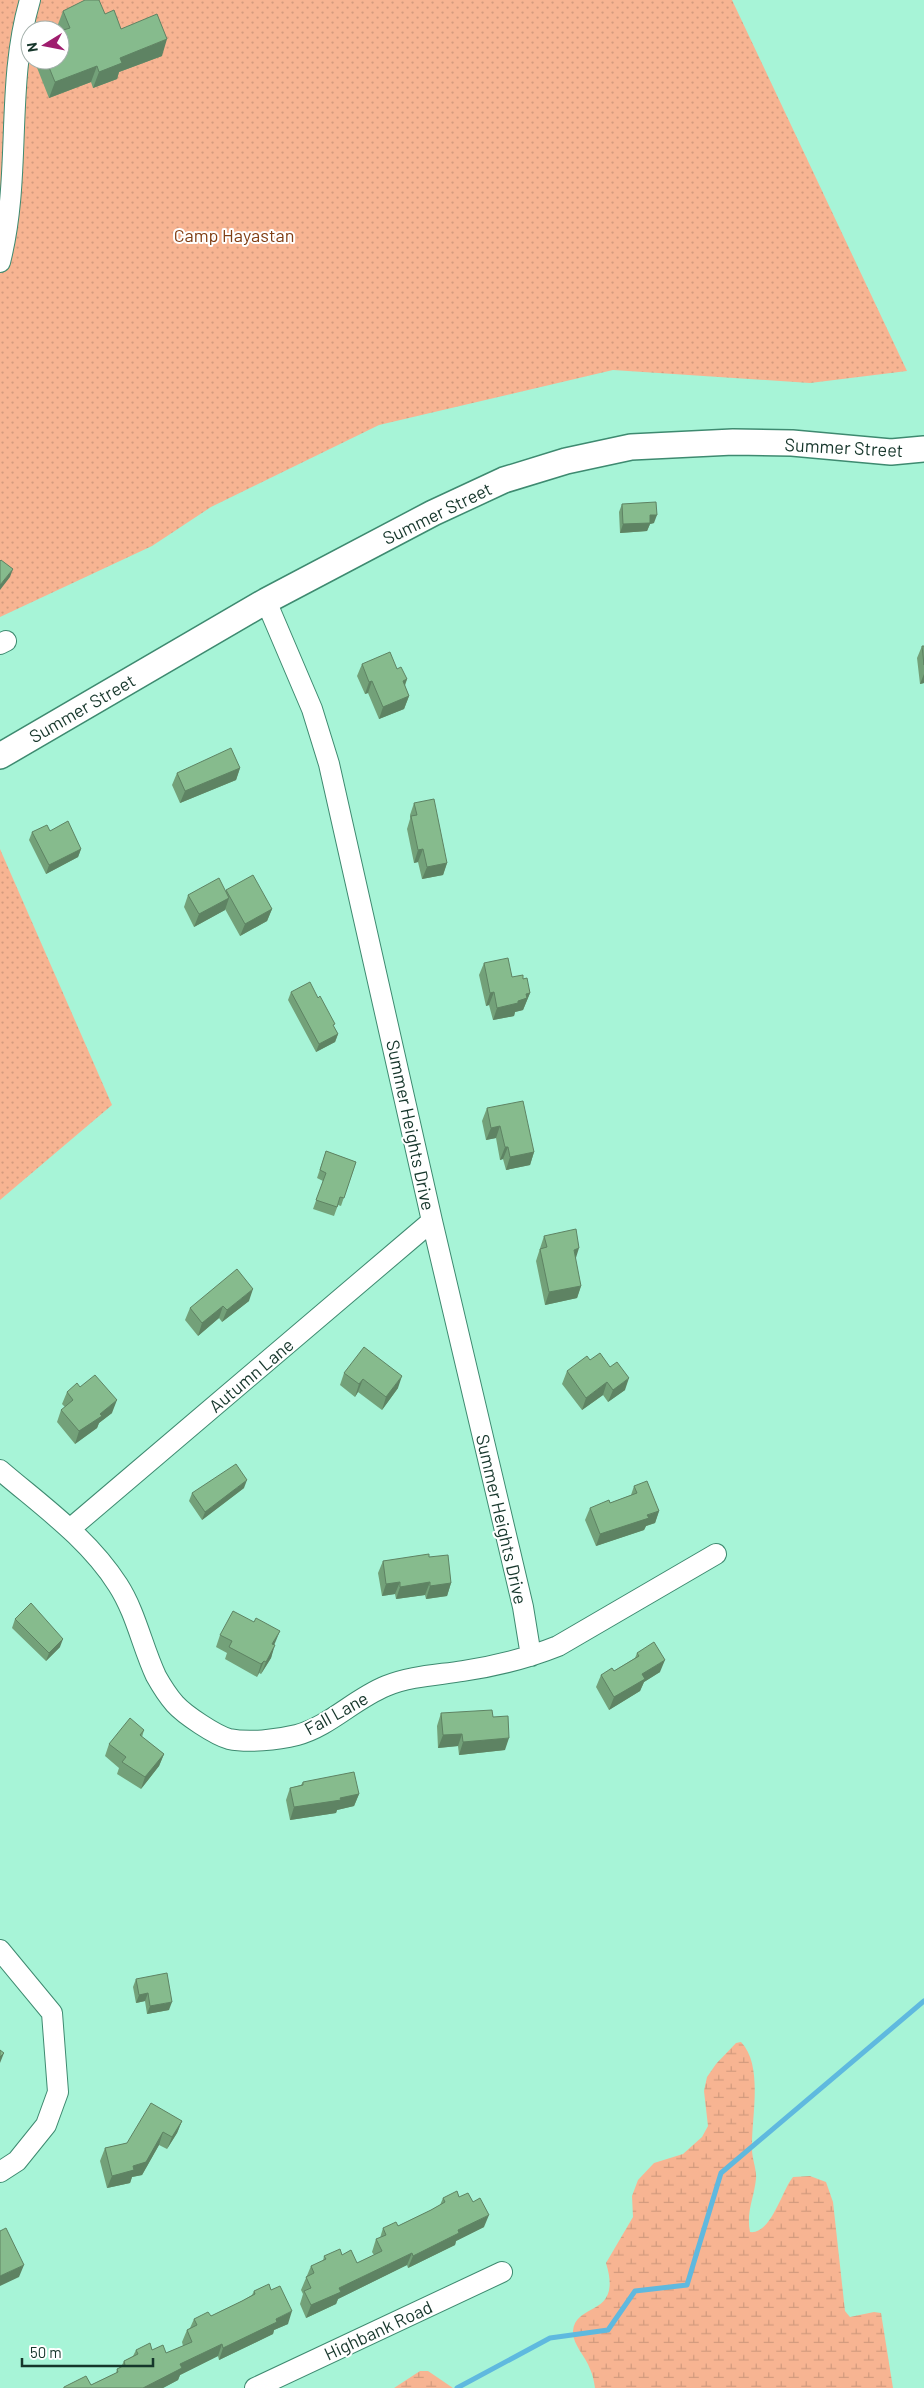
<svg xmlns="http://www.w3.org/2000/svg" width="924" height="2388" font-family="Barlow,sans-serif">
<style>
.wetland{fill:url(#wetland-marsh)}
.park{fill:url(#park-dots);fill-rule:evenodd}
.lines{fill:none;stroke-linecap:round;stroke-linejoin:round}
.stream{stroke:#5fb9df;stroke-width:5}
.minor-casing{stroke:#3e8a70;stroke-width:22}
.major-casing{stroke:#3e8a70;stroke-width:28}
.minor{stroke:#fff;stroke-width:20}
.major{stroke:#fff;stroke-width:25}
.wall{fill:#73a179}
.shaded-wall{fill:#5e8363}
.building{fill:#86bb8d;stroke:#5e8363}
.labels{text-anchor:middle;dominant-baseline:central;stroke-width:4;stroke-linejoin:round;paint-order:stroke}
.park-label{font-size:18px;fill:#803e14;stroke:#fff}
.street-label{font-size:18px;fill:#16362b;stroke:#fff}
</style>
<defs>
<pattern id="wetland-marsh" width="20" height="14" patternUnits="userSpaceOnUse" patternTransform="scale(1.25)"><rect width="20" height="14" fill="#f7b492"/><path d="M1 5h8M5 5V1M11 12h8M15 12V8" fill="none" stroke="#d39b7e"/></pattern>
<pattern id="park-dots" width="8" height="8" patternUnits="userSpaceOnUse" patternTransform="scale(1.25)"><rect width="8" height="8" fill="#f7b492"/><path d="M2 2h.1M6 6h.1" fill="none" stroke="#d39b7e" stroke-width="1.8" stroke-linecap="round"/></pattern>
</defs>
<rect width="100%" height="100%" fill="#a7f4d7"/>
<path class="wetland" d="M741 2042C764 2066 751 2118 752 2149 752 2159 757 2170 756 2179 754 2198 746 2212 750 2232 771 2235 782 2190 793 2177L810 2176 826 2182 833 2202 845 2311 850 2317 874 2312 881 2313 893 2388H595C594 2382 593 2375 590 2369 586 2357 572 2344 573 2331 576 2301 623 2318 606 2263L633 2217 632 2196 638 2180 654 2163 683 2154 702 2137 708 2126 704 2091 707 2077 716 2064 736 2043Z
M420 2371H428L453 2388H394Z"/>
<path class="park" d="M0 0H732L907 371 810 383 613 370 379 425 211 507 152 546 0 617ZM30 30H60V60H30Z
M0 849 112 1105 0 1200Z"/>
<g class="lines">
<path class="stream" d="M457 2388 550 2338 608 2330 635 2291 687 2285 721 2173 924 2001"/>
<defs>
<path id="minor" d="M0 262C22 176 5 85 30 0
M266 601 312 709 329 764 432 1221 523 1607 531 1656
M0 644 6 641
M0 1470C42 1506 88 1538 118 1585 136 1613 142 1646 156 1676 161 1685 168 1696 175 1704 185 1715 215 1735 229 1739 248 1743 277 1740 297 1735 330 1726 354 1699 386 1686 410 1676 438 1675 463 1671 496 1666 528 1658 558 1646L716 1554
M71 1528 432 1221
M0 1950 52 2013 58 2092 46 2125 17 2161 0 2172
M255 2388 502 2272"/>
<path id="major" d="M0 756 266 601 433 513 504 480 566 461 631 447 733 442 792 443 891 452 924 449"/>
</defs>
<use href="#minor" class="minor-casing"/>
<use href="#major" class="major-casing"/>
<use href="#minor" class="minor"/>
<use href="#major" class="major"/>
</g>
<path class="wall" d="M63 11 105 14 121 29 162 56 119 72 117 79 93 88 91 82 49 98 34 60H60V30H58L57 27Z
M622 504 654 523 650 524 647 531 620 533 619 512Z
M922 646H924V683L920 684 917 658Z
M362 664 397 669 407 679 405 686 409 696 404 709 379 719 368 693 365 694 357 676Z
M240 768 236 780 180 803 172 785 177 773Z
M414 803 447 863 443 875 422 879 418 862 414 863 407 829 410 819V815Z
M50 831 81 849 78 857 46 874 29 840 32 832Z
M226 890 272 909 267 921 240 936 225 909V910L194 927 184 907 188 895 226 891Z
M484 963 512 977 523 979 530 993 523 1010 515 1012 514 1016 493 1020 489 1005 486 1006 479 975Z
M291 992 334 1028 338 1034 335 1042 316 1052 288 1000Z
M487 1108 534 1152 530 1165 506 1170 503 1159 500 1160 496 1138 486 1140 482 1121Z
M326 1151 356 1162 341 1206 338 1205 334 1216 313 1209 323 1181 317 1178Z
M544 1236 581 1286 577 1298 545 1305 536 1261Z
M249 1301 222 1322 219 1318 198 1336 185 1320 190 1308Z
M590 1360 625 1390 608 1402 603 1395 582 1410 562 1384 567 1371Z
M344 1373 398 1388 382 1410 358 1392 355 1397 340 1385Z
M80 1387 112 1413 99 1423 97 1428 75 1444 57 1422 61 1410 65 1407 62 1404 67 1392Z
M634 1486 659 1511 655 1523 646 1526 644 1530 596 1546 585 1520 590 1508 610 1503 631 1495Z
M244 1488 202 1520 189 1501 192 1493Z
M429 1557 451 1583 447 1596 426 1599 425 1595 396 1599 395 1594 382 1596 378 1573 383 1561Z
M15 1619 60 1647 46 1661 12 1628Z
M220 1635 274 1645 271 1658 261 1674 259 1673 257 1677 225 1659 227 1653 216 1647Z
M637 1653 660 1672 644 1682 640 1691 609 1710 596 1687 601 1675 614 1671 635 1658Z
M441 1713 493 1717 505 1750 459 1755 458 1746 438 1748 437 1726Z
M144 1730 142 1737 164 1754 159 1766 141 1789 117 1774 119 1768 105 1756 109 1744Z
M303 1782 359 1794 354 1806 337 1810 336 1813 290 1820 286 1800 290 1788 301 1785Z
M136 1979 169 2010 147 2014 145 2001 136 2003 133 1987Z
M182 2121 177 2133 167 2149 159 2145 142 2175 132 2177 130 2183 107 2188 100 2161 105 2148 127 2143Z
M459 2197 484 2227 456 2241 455 2245 408 2268 407 2265 338 2299 336 2304 306 2318 300 2304 303 2294 301 2290 311 2266 323 2261 324 2256 342 2255 357 2263 374 2255 372 2252 376 2239 380 2238 383 2228 398 2226 431 2210 440 2205 443 2198Z
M254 2291 288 2324 274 2330 273 2334 219 2360 218 2356 180 2375 178 2380 163 2388H63L64 2387 91 2385 116 2373 117 2369 121 2367 124 2361 133 2356 136 2350H152L166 2353 183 2346 182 2342 187 2330 190 2328 194 2319 211 2316 242 2301 252 2295Z"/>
<path class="shaded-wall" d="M167 39 162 56 119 72 117 79 93 88 99 72 120 58Z
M97 66 91 82 49 98 55 82Z
M650 515H657L654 523 650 524 647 531 620 533 623 524Z
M13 569 10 577 0 590V585Z
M924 674V683L920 684Z
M407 679 402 691 403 681Z
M372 681 368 693 365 694 369 682Z
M409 696 404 709 379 719 383 707Z
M240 768 236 780 180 803 185 791Z
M81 849 78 857 46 874 49 865Z
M423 849 418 862 414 863 418 850Z
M447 863 443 875 422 879 427 867Z
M229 898 225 910 194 927 199 914Z
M272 909 267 921 240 936 245 924Z
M494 992 489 1005 486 1006 490 993Z
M530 993 523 1010 515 1012 514 1016 493 1020 497 1008 518 1001 526 994Z
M338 1034 335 1042 316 1052 319 1044Z
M500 1126 496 1138 486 1140 491 1128Z
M505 1147H508L503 1159 500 1160Z
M534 1152 530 1165 506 1170 510 1157Z
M579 1248 575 1261 574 1250Z
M581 1286 577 1298 545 1305 549 1292Z
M253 1289 249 1301 222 1322 227 1310Z
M223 1306 219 1318 198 1336 202 1323Z
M402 1376 398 1388 382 1410 386 1397Z
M629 1378 625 1390 608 1402 613 1390Z
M363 1379 358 1392 355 1397 359 1384Z
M607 1382 603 1395 582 1410 586 1398Z
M117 1400 112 1413 99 1423 97 1428 75 1444 79 1431Z
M247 1480 244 1488 202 1520 205 1512Z
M659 1511 655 1523 646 1526 644 1530 596 1546 600 1534Z
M400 1582 395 1594 382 1596 386 1584Z
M430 1582 425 1595 396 1599 400 1587Z
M451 1583 447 1596 426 1599 430 1586Z
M280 1631 275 1643 268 1656 272 1644Z
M63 1639 60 1647 46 1661 49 1653Z
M275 1645 271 1658 261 1674 266 1662Z
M665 1660 660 1672 644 1682 640 1691 609 1710 614 1697 642 1674Z
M264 1661 259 1673 257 1677 261 1664Z
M462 1734 458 1746 438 1748 443 1735Z
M509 1738 505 1750 459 1755 463 1742Z
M164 1754 159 1766 141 1789 145 1777Z
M359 1794 354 1806 337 1810 336 1813 290 1820 294 1807Z
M148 1993 145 2001 136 2003 139 1995Z
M172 2002 169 2010 147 2014 150 2006Z
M4 2053 0 2063V2057Z
M182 2121 177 2133 167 2149 172 2137Z
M163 2132 159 2145 142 2175 132 2177 130 2183 107 2188 112 2176 133 2166Z
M489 2215 484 2227 456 2241 455 2245 408 2268 413 2256 458 2230Z
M412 2253 407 2265 338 2299 336 2304 306 2318 311 2305 339 2288Z
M24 2265 19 2277 0 2286V2276Z
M292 2311 288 2324 274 2330 273 2334 219 2360 223 2348 276 2319Z
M222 2344 218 2356 180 2375 178 2380 163 2388H143L180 2364Z"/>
<path class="building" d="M85 0H99L105 14 114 10 121 29 157 14 167 39 120 58 122 63 99 72 97 66 55 82 46 60H60V31L70 28 63 11Z
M656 502 657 515H650V523L623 524 622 504Z
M1 560 13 569 0 585V561Z
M922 646H924V665Z
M390 652 397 669 401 667 407 679 403 681 409 696 383 707 372 681 369 682 362 664Z
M231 748 240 768 185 791 177 773Z
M434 799 447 863 427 867 423 849 418 850 411 816 417 815 414 803Z
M68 821 81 849 49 865 32 832 47 825 50 831Z
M253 875 272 909 245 924 226 890Z
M219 878 229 898 199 914 188 895Z
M508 958 512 977 523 975V979L527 978 530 993 526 994 527 998 518 1001V1003L497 1008 494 992 490 993 484 963Z
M310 982 318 998 320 996 335 1024 333 1025 338 1034 319 1044 291 992Z
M523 1101 534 1152 510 1157 508 1147H505L500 1126 491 1128 487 1108Z
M326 1151 356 1162 344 1198 340 1197 337 1207 316 1200 326 1173 320 1170Z
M576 1229 579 1248 574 1250 581 1286 549 1292 540 1249 547 1247 544 1236Z
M237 1269 253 1289 227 1310 223 1306 202 1323 190 1308Z
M364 1347 402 1376 386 1397 363 1379 359 1384 344 1373Z
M600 1353 610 1367 617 1362 629 1378 613 1390 607 1382 586 1398 567 1371 587 1356 590 1360Z
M95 1375 117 1400 100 1414 102 1416 79 1431 61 1410 73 1400 67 1392 77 1383 80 1387Z
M236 1464 247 1480 205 1512 192 1493Z
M647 1481 659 1511 647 1515 649 1518 600 1534 590 1508 609 1500 610 1503 637 1493 634 1486Z
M429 1554V1557L448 1555 451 1583 430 1586V1582L400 1587V1582L386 1584 383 1561Z
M31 1603 63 1639 49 1653 15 1619Z
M233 1611 254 1622 256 1618 280 1631 272 1644 275 1645 266 1662 264 1661 261 1664 229 1647 232 1641 220 1635Z
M654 1642 665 1660 642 1674 645 1679 614 1697 601 1675 612 1668 614 1671 639 1656 637 1653Z
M492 1710 493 1717 508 1716 509 1738 463 1742 462 1734 443 1735 441 1713Z
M130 1718 144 1730 140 1735 164 1754 145 1777 122 1762 126 1757 109 1744Z
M354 1772 359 1794 340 1798 341 1800 294 1807 290 1788 303 1785V1782Z
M167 1973 172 2002 150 2006 148 1993 139 1995 136 1979Z
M0 2050 4 2053 0 2057Z
M151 2103 182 2121 172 2137 163 2132 146 2162 133 2166 134 2170 112 2176 105 2148 127 2143Z
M457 2191 459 2197 468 2193 473 2202 480 2198 489 2215 458 2230 459 2233 413 2256 412 2253 339 2288 341 2292 311 2305 304 2291 311 2288 306 2277 314 2273 311 2266 326 2259 324 2256 340 2249 342 2255 351 2250 357 2263 382 2251 376 2239 386 2235 383 2228 396 2222 398 2226 431 2210 445 2202 443 2198Z
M6 2228 24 2265 0 2276V2231Z
M269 2284 271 2290 280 2286 292 2311 276 2319 277 2322 223 2348 222 2344 180 2364 182 2368 143 2388H64V2387L86 2376 91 2385 118 2372 117 2369 125 2365 124 2361 138 2354 136 2350 150 2343 152 2350 163 2345 166 2353 192 2342 187 2330 197 2325 194 2319 208 2312 211 2316 242 2301 255 2294 254 2291Z"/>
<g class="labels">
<g class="park-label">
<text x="234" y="235">Camp Hayastan</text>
</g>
<g class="street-label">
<text transform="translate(844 447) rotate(3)">Summer Street</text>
<text transform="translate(437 513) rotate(-26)">Summer Street</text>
<text transform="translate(82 708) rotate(-30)">Summer Street</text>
<text transform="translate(411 1125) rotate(78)">Summer Heights Drive</text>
<text transform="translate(251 1375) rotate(-40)">Autumn Lane</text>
<text transform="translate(502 1519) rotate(77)">Summer Heights Drive</text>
<text transform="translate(336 1713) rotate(-29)">Fall Lane</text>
<text transform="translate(378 2330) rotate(-25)">Highbank Road</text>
</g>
</g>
<g transform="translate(45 45) rotate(260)"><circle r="24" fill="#ffffff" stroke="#a2afaa"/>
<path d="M0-4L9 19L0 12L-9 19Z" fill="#9f1d6e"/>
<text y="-8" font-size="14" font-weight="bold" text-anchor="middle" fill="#16362b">N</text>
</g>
<path d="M22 2358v8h131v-8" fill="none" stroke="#16362b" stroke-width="2.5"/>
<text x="30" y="2358" font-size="15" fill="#16362b" stroke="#ffffff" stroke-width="4" paint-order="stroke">50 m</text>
</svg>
